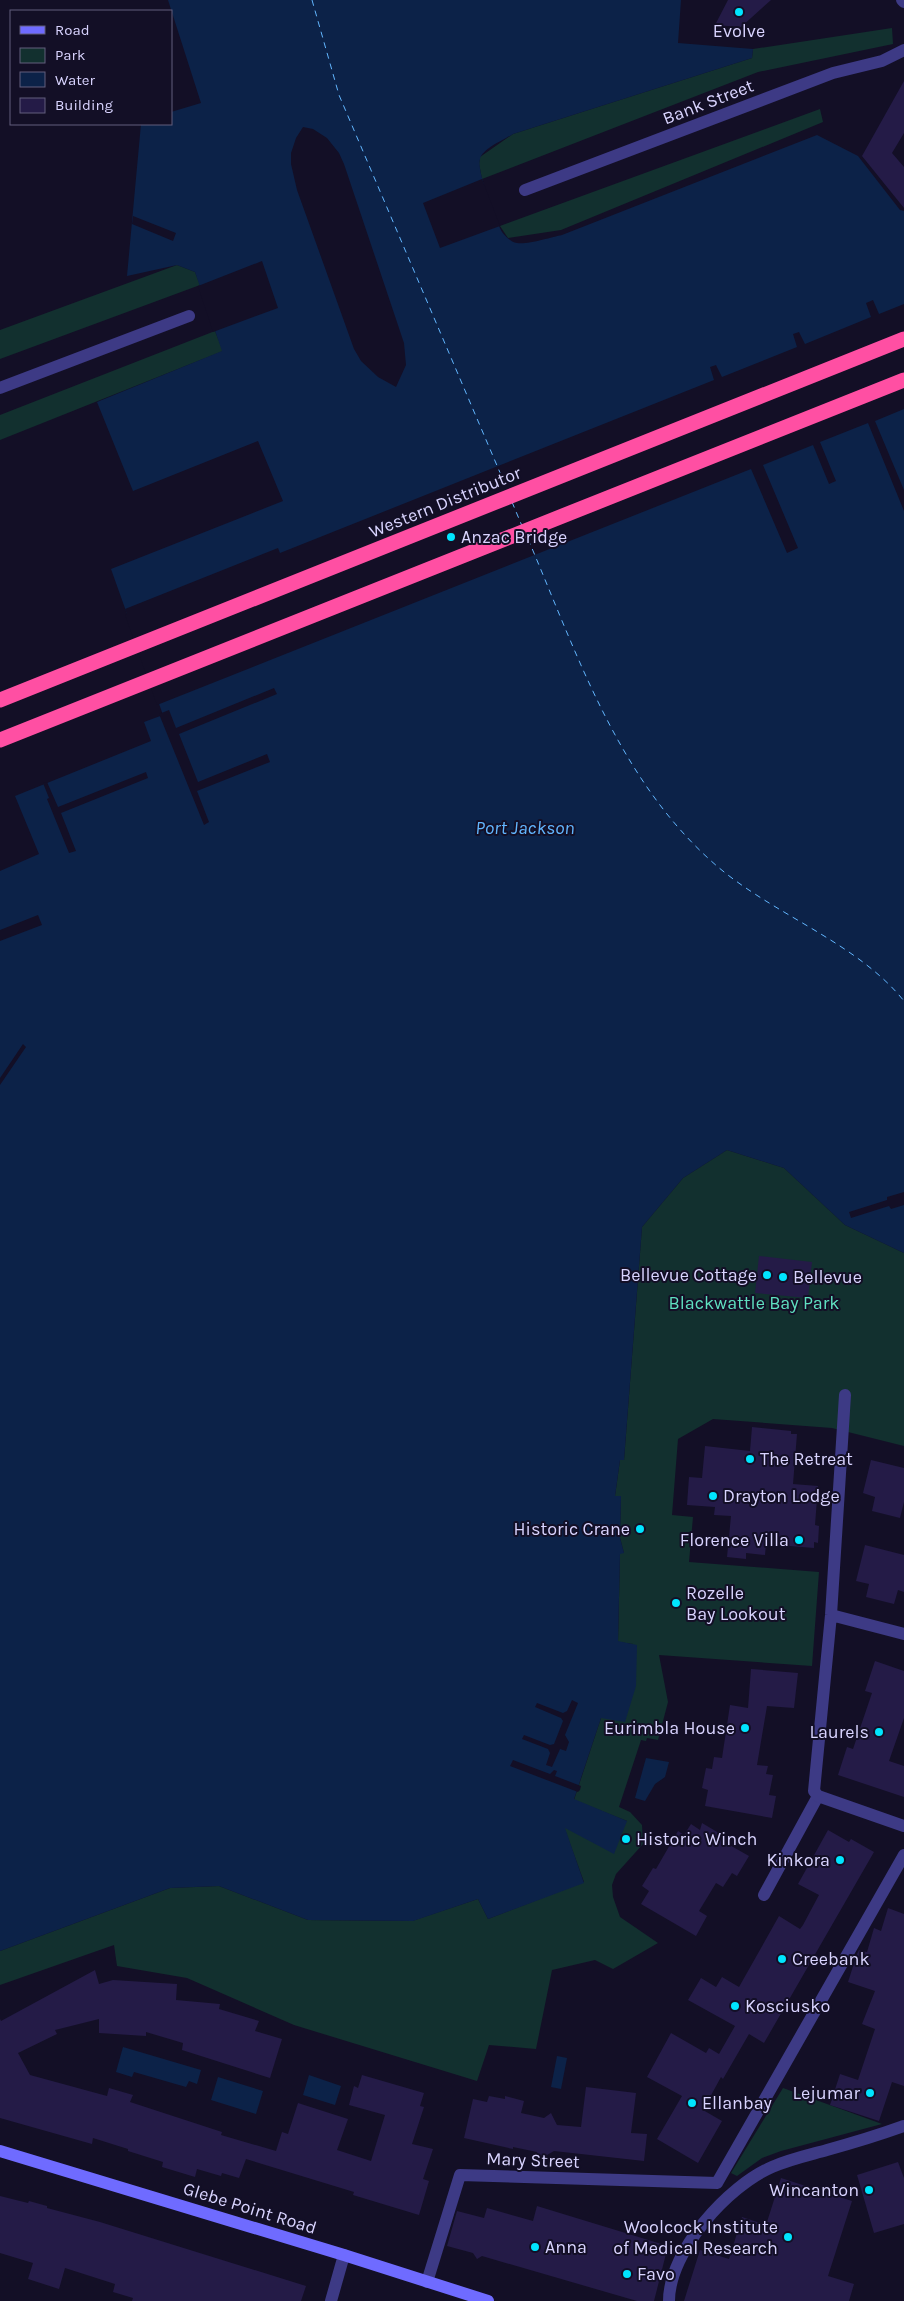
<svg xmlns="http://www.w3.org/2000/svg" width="904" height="2301" font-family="Karla,sans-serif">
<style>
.green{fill:#12302f}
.water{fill:#0c2248}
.pier{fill:#130f26}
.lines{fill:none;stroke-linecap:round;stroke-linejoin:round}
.ferry{stroke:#62b6ff;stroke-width:1;stroke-dasharray:6 5;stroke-linecap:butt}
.building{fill:#241b47}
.lane{stroke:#3d3a85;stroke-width:12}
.street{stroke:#3d3a85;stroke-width:12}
.secondary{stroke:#6f6bff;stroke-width:12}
.highway{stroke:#ff4fa3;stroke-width:15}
.poi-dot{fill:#00e5ff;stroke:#130f26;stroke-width:2}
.labels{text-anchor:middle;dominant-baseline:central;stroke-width:4;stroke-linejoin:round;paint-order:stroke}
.poi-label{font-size:18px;fill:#d9d4ff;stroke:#130f26;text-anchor:start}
.street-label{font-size:18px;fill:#d9d4ff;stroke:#130f26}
.park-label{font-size:18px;fill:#5fe0c0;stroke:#130f26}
.water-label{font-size:19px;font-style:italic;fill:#62b6ff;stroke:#130f26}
</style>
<rect width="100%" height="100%" fill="#130f26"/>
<path class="green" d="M892 28 893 44 758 72 482 179 479 164 480 157 513 134 752 58 753 49Z
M820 109 823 122 561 230 508 238 500 226Z
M177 265 195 272 200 285 0 359V330Z
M215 331 223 351 0 440V415Z
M727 1150 784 1168 845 1225 904 1253V1446L832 1428 713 1419 678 1439 672 1515 693 1517 689 1562 819 1572 812 1666 659 1655 668 1702 658 1740 647 1738 646 1741 641 1740 619 1807 630 1812 642 1825 643 1844 616 1874 612 1885 613 1897 620 1917 658 1943 613 1969 595 1960 552 1970 536 2049 489 2045 477 2081 294 2025 187 1978 117 1966 114 1945 0 1985V1951L170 1888 219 1886 308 1920 412 1921 478 1899 488 1919 584 1882 564 1827 627 1821 574 1800 601 1718 633 1644 618 1642 620 1553H624L620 1538 621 1497 615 1496 620 1460H624L642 1227 683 1178Z
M783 2088 882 2124 781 2151 762 2158 737 2176 731 2173Z"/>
<path class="water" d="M168 0H681L678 43 753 49 752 58 513 134C504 140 483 148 480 159 476 170 496 221 502 232 506 237 511 242 517 243 527 245 552 237 562 235L817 135 858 156 900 210 904 211V1253L845 1225 784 1168 727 1150 683 1178 642 1227 624 1460H620L615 1496H621L620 1538 624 1553 620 1554 618 1641 637 1645 636 1686 625 1722 601 1718 574 1799 627 1821 614 1854 565 1828 584 1883 488 1919 478 1899 413 1921 308 1920 219 1886 170 1888 0 1951V871L39 854 15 796 151 741 144 722 163 715 111 569 283 501 258 441 133 491 97 402 222 351 195 272 177 265 127 276 141 124H171V112L201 103Z
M646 1758 669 1762 665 1777 655 1784 645 1801 635 1798Z
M123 2047 201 2070 197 2084 189 2081 186 2087 134 2072 132 2077 116 2072Z
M557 2056 567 2058 561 2089 551 2087Z
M309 2075 341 2086 335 2105 303 2095Z
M218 2077 263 2091 256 2114 211 2100Z"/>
<path class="pier" d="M303 127 313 129 327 138 339 153 344 164 404 343 406 365 396 387 378 377 361 361 354 349 297 190 291 164V153L296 138Z
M482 179 500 226 440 248 423 203Z
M133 216 176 233 173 241 132 224Z
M262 261 278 308 213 332 198 286Z
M873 300 879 314 904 304V409L875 421 904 490V511L868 423 820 442 836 481 829 484 813 445 763 465 798 548 787 553 751 469 157 705 125 615 127 614 125 609 278 548 280 553 714 380 710 367 716 365 722 377 797 347 793 334 799 332 805 344 871 317 866 303Z
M274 688 277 694 179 734 198 782 267 754 270 762 197 791 209 822 204 825 159 714 169 710 176 728Z
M146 772 148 778 61 813 76 851 69 853 47 799 49 798 43 783 47 782 58 807Z
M38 915 42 925 0 941V930Z
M23 1044 26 1047 0 1085V1078Z
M904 1192V1205L891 1209 889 1206 851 1218 849 1212 887 1200V1197Z
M572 1700 578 1703 565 1735 569 1742 566 1751 560 1749 552 1767 546 1765 550 1753 548 1749 522 1739 524 1735 550 1745 554 1744 563 1721 561 1718 535 1707 537 1703 563 1713 567 1711Z
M513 1760 550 1774 554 1770 557 1771 555 1776 581 1786 580 1790 578 1792 510 1766Z"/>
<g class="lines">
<path class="ferry" d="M312 0 339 95 507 489
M512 502 522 526
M528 539C576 651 616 774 709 859 767 913 855 940 904 1001"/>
</g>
<path class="building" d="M728 0H771L741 27 715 25Z
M904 81V133L892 153 904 167V208L862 156Z
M759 1256 812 1262 808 1298 755 1293Z
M752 1427 791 1431V1434H797L793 1484 818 1486 815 1525 819 1526 818 1543 814 1542V1548L766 1544 765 1555 746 1553V1559L727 1557 731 1516 714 1515 715 1507 687 1505 689 1477 702 1478 705 1446 750 1451Z
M871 1460 904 1468V1502L900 1518 872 1511 875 1497 863 1493Z
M865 1545 904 1555V1592L898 1590 894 1604 866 1597 869 1584 856 1581Z
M875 1661 904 1671V1718L889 1761 904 1766V1797L838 1775 847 1747 853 1749 872 1693 865 1691Z
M751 1669 798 1673 794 1708 767 1706 757 1765 768 1766 766 1774 773 1775 769 1795 776 1796 772 1818 705 1806 708 1790 702 1788 706 1768 712 1769 714 1757 722 1758 730 1705 748 1708Z
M702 1823 729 1839 726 1843 749 1856 737 1876 732 1873 723 1887 716 1883 699 1911 707 1916 696 1936 641 1904 649 1891 642 1886 653 1868 656 1869 678 1831 684 1835 691 1824 700 1830Z
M828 1830 849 1842 851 1839 874 1852 764 2043 749 2034 723 2079 721 2077 703 2110 722 2121 698 2163 657 2139 682 2096 647 2077 671 2033 706 2053 709 2048 719 2054 735 2026 688 2000 701 1978 716 1987 722 1977 739 1987 779 1916 800 1929 803 1925 819 1895 798 1884Z
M888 1908 904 1914V2086L892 2082 879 2121 830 2105 840 2074 858 2080 875 2029 862 2024 875 1991 848 1982 857 1954 859 1950 867 1952 874 1928 881 1931Z
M95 1970 99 1984 113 1980 177 1984 176 2000 220 2004 219 2009 259 2021 255 2031 282 2039 270 2078 182 2050 183 2043 146 2032V2036L99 2033V2019L55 2030 57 2034 18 2053 30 2075 107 2096 109 2088 133 2095 130 2102 222 2132 221 2135 276 2151 282 2132 288 2134 298 2103 348 2119 337 2150 371 2161 385 2115 349 2105 354 2086 358 2088 362 2075 424 2093 420 2106 424 2107 412 2144 433 2149 423 2179 429 2181 419 2215 353 2195 354 2192 246 2159 239 2178 222 2173 221 2176 197 2169 195 2177 162 2167 163 2162 128 2151V2149L93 2138 92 2144 0 2118V2019L1 2021Z
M586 2087 636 2093 631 2133 647 2134 644 2161 554 2151 540 2159 537 2152 513 2147V2149L464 2138 473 2099 487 2102 489 2096 505 2099V2096L524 2101 521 2113 544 2118 551 2113 557 2125 581 2127Z
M898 2162 904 2178V2224L874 2233 857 2175Z
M781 2178 852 2201 828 2276 854 2284 849 2301H684L700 2250 729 2259 742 2217 766 2225Z
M0 2196 28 2203 29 2201 47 2206V2208L100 2222 306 2286 301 2301H132L133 2298 113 2292 115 2284 65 2268 59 2289 28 2279 33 2263 0 2253Z
M537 2206 668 2246 654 2301H637L482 2256 477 2259 473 2253 447 2246 457 2211 484 2218 487 2208 533 2221Z"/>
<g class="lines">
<path class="lane" d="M525 190 833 73 882 61 904 50
M0 388 189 316
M764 1895 818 1796"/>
<path class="street" d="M902 0 904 2
M845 1395 831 1615 814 1791 818 1796 904 1826
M831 1615 904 1634
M717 2183 904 1855
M427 2282 460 2175 717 2183
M331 2301 344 2255
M669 2301C669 2251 728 2186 772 2167 790 2159 809 2155 827 2150 853 2143 879 2135 904 2126"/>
<path class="secondary" d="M0 2151 344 2255 488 2301"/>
<path class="highway" d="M0 700 904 339
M0 740 904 380"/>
</g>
<g class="poi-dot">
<circle cx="739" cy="12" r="5"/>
<circle cx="451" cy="537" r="5"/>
<circle cx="767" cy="1275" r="5"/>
<circle cx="783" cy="1277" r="5"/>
<circle cx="750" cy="1459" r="5"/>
<circle cx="713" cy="1496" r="5"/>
<circle cx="640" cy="1529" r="5"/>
<circle cx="799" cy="1540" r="5"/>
<circle cx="676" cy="1603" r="5"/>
<circle cx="745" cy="1728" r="5"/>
<circle cx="879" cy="1732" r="5"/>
<circle cx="626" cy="1839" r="5"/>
<circle cx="840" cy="1860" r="5"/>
<circle cx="782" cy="1959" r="5"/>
<circle cx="735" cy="2006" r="5"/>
<circle cx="870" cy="2093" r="5"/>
<circle cx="692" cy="2103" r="5"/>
<circle cx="869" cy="2190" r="5"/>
<circle cx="788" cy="2237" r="5"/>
<circle cx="535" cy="2247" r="5"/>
<circle cx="627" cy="2274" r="5"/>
</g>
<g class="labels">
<g class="poi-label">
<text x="739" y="31" text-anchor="middle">Evolve</text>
<text x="461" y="537">Anzac Bridge</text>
<text x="757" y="1275" text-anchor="end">Bellevue Cottage</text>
<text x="793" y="1277">Bellevue</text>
<text x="760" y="1459">The Retreat</text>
<text x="723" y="1496">Drayton Lodge</text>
<text x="630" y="1529" text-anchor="end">Historic Crane</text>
<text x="789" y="1540" text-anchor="end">Florence Villa</text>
<text x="686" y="1593">Rozelle<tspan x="686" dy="21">Bay Lookout</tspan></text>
<text x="735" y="1728" text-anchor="end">Eurimbla House</text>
<text x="869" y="1732" text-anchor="end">Laurels</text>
<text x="636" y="1839">Historic Winch</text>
<text x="830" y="1860" text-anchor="end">Kinkora</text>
<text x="792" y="1959">Creebank</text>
<text x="745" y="2006">Kosciusko</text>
<text x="860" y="2093" text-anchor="end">Lejumar</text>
<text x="702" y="2103">Ellanbay</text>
<text x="859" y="2190" text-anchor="end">Wincanton</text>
<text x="778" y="2227" text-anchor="end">Woolcock Institute<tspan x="778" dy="21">of Medical Research</tspan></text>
<text x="545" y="2247">Anna</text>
<text x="637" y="2274">Favo</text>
</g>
<g class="street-label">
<text transform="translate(708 102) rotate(-21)">Bank Street</text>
<text transform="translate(445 502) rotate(-22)">Western Distributor</text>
<text transform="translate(533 2160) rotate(2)">Mary Street</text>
<text transform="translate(250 2208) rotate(17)">Glebe Point Road</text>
</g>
<g class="park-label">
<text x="754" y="1303">Blackwattle Bay Park</text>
</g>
<g class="water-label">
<text x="525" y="828">Port Jackson</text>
</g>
</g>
<rect x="10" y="10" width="162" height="115" fill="#130f26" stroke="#625e7d"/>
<rect x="20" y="26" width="25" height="8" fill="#6f6bff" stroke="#625e7d"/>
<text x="55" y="35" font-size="15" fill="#d9d4ff">Road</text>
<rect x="20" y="48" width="25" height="15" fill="#12302f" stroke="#625e7d"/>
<text x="55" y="60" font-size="15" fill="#d9d4ff">Park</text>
<rect x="20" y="72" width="25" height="15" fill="#0c2248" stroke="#625e7d"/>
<text x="55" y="85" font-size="15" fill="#d9d4ff">Water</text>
<rect x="20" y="98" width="25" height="15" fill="#241b47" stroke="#625e7d"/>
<text x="55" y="110" font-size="15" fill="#d9d4ff">Building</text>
</svg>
